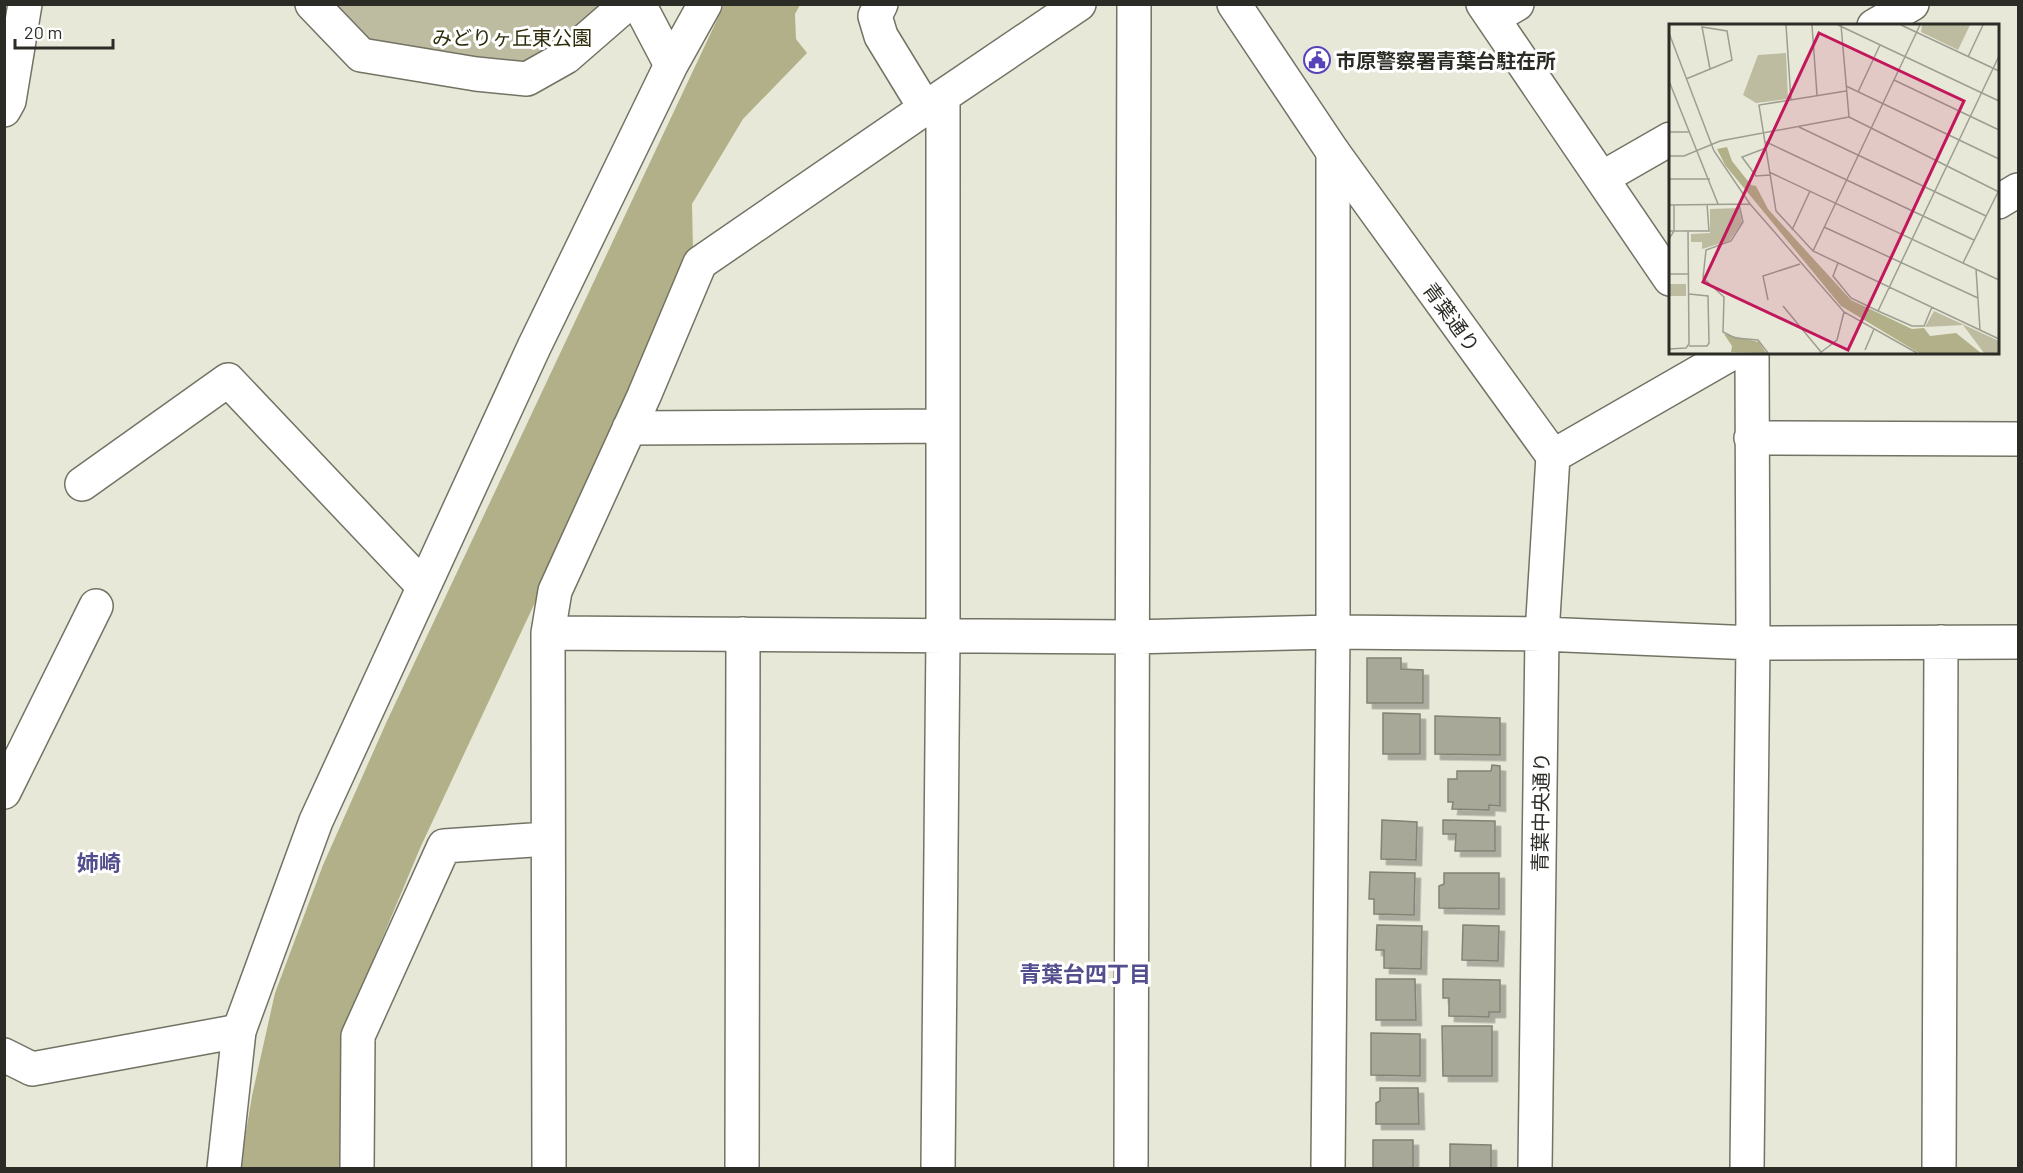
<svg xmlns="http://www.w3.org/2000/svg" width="2023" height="1173" font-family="Barlow,'Noto Sans JP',sans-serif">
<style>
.green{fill:#bdbca1}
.forest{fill:#b2b088}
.building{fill:#a8a899;stroke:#838375;stroke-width:1.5;filter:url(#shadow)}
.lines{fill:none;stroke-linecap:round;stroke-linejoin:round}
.minor-casing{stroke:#737365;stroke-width:36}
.tertiary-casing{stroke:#737365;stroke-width:36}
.minor{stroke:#fff;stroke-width:33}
.tertiary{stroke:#fff;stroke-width:33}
.labels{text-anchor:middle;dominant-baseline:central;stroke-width:6;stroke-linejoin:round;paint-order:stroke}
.park-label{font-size:20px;fill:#2e2c0a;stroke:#fff}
.poi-label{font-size:20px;font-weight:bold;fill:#2c2c26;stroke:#fff;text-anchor:start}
.street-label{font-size:20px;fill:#2c2c26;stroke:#fff}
.quarter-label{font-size:22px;font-weight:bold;fill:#534e8d;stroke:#fff}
.inset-road{fill:none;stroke:#9d9d91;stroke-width:1.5}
.view{fill:#c2185b;fill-opacity:0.15;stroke:#c2185b;stroke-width:3}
.inset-edge{fill:none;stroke:#2c2c26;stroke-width:3}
</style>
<defs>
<filter id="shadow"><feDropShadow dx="5.5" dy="5.5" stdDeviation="0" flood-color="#0004"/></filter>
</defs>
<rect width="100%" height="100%" fill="#e8e8d8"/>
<path class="green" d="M603 4 567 42 517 71 355 40 324 5Z"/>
<path class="forest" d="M724 5H800L795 14 796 39 807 53 743 119 692 204 693 251 539 594 421 846 340 1039V1168H240L252 1096 275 993 323 865 387 721Z"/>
<path class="building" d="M1367 658H1401V669L1423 670V703H1367Z
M1383 713 1420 714V754H1383Z
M1435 716 1500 718V755L1435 754Z
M1492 765 1500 766V806L1489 805V810L1452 809 1453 802H1448V779H1457V771H1491Z
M1382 820 1417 822 1416 860 1381 859Z
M1443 820 1495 821V851H1455L1456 834H1443Z
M1370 872 1415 873 1414 915 1374 914V899H1369Z
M1444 873H1499V909L1439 908V886L1444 884Z
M1377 925 1422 926 1421 969 1384 968V950H1376Z
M1463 925 1499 926 1498 961 1462 960Z
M1376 979H1415L1416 1020H1376Z
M1443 979 1500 980V1012H1489V1017L1449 1016V998H1443Z
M1442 1026H1492V1076H1443Z
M1371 1033 1420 1034V1076L1371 1075Z
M1380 1088H1418L1419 1124H1376V1103L1380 1101Z
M1373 1140H1413V1168H1373Z
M1450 1144 1491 1145V1168H1450Z"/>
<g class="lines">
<defs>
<path id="minor" d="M312 4 361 55 476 74 527 79 566 57 627 4
M881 4 875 16 881 36 925 108
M1483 4 1670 279
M1493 18 1517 4
M1874 26 1912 4
M4 110 9 101 25 4
M1602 178 1670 139
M629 428 943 426
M1751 438 2018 439
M82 484 228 380 423 586
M548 633 1131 637 1333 632 1542 634 1753 643 2018 642
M4 792 96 606
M4 1055 32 1069 239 1031
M357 1168 358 1036 444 846 547 839
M549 1168 548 633 555 591 644 396 700 263 943 96 1079 4
M742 1168 743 634
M938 1168 943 636V96
M1131 1168 1134 4
M1328 1168 1333 632V152
M1535 1168 1542 634 1553 456
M1747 1168 1753 643 1752 352
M1939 1168 1941 642"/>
<path id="tertiary" d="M639 4 671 65
M1234 4 1333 152 1553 456 1734 352
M1998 202 2018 190
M224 1168 239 1031 316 821 534 347 671 65 705 4"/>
</defs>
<use href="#minor" class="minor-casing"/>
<use href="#tertiary" class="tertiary-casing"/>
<use href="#minor" class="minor"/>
<use href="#tertiary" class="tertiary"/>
</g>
<defs>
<symbol id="civic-ring" viewBox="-11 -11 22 22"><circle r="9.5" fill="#fff" stroke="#5742ba" stroke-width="1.5"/><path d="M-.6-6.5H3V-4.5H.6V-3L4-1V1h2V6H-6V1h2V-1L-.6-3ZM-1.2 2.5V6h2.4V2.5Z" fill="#5742ba"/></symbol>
</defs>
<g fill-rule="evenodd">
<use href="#civic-ring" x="1302" y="45" width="30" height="30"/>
</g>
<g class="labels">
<g class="park-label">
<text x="512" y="37">みどりヶ丘東公園</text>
</g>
<g class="poi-label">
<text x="1336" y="60">市原警察署青葉台駐在所</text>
</g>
<g class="street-label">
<text transform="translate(1452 317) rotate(54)">青葉通り</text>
<text transform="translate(1540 812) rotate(-89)">青葉中央通り</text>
</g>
<g class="quarter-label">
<text x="99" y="862">姉崎</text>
<text x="1085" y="973">青葉台四丁目</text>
</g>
</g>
<g transform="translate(1669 24)">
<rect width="330" height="330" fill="#e8e8d8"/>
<path d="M253 1H301L289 26 252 8ZM117 29 119 75 87 79 74 71 89 31ZM70 184 73 199 60 217 33 225V218H22V210L41 209V185ZM0 260H17V272H0ZM265 287 330 317V329H315L294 301 256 303Z" fill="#bdbca1"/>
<path d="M58 123 63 137 82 161 87 162 99 185 182 276 243 305 255 304 261 312 287 309 312 329H250L172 282 56 141 48 125ZM55 310 90 318 97 329 62 328 63 322Z" fill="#b2b088"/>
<path class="inset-road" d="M117 1 122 76M143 1 148 71M169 1 330 77M172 1 180 93M232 1 330 47M0 9 45 127 81 180 175 288 248 329M299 33 314 1M17 55 63 36 58 7 33 3 41 45M225 56 330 106M0 57 49 180M177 62 330 135M177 67 90 81 107 187 144 227 330 315M189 68 211 21M180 93 330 168M130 103 317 192M0 108H20M95 117 305 216M97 124 73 133 87 152 101 151M0 132H15L51 117 180 93M100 148 330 256M0 155H41M70 180 74 198 62 217 37 226 34 254 55 273 54 308 66 314 89 316 99 329M0 181 81 180M155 203 309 274M123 206 141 167M0 207H40L38 180M0 215 5 207V181M144 227 251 1M169 239 164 252 182 274 209 287 243 302H255L263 283M294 239 329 168M307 245 311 306M0 250H20M99 276 94 252 131 240M114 282 152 328M209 287 330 32M20 322H38L40 319 39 272 20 270M0 325 17 324 20 320 19 207M196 326 205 305M151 329 168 316 175 288"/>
<path class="view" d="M150 9 295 77 179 326 34 258Z"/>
<rect width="330" height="330" class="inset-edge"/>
</g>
<rect width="2023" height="1173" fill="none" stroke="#2c2c26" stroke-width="12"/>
<path d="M15 39v9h98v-9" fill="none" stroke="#2c2c26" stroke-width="3"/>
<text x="24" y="39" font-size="18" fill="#2c2c26" stroke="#ffffff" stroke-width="4.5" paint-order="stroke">20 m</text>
</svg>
